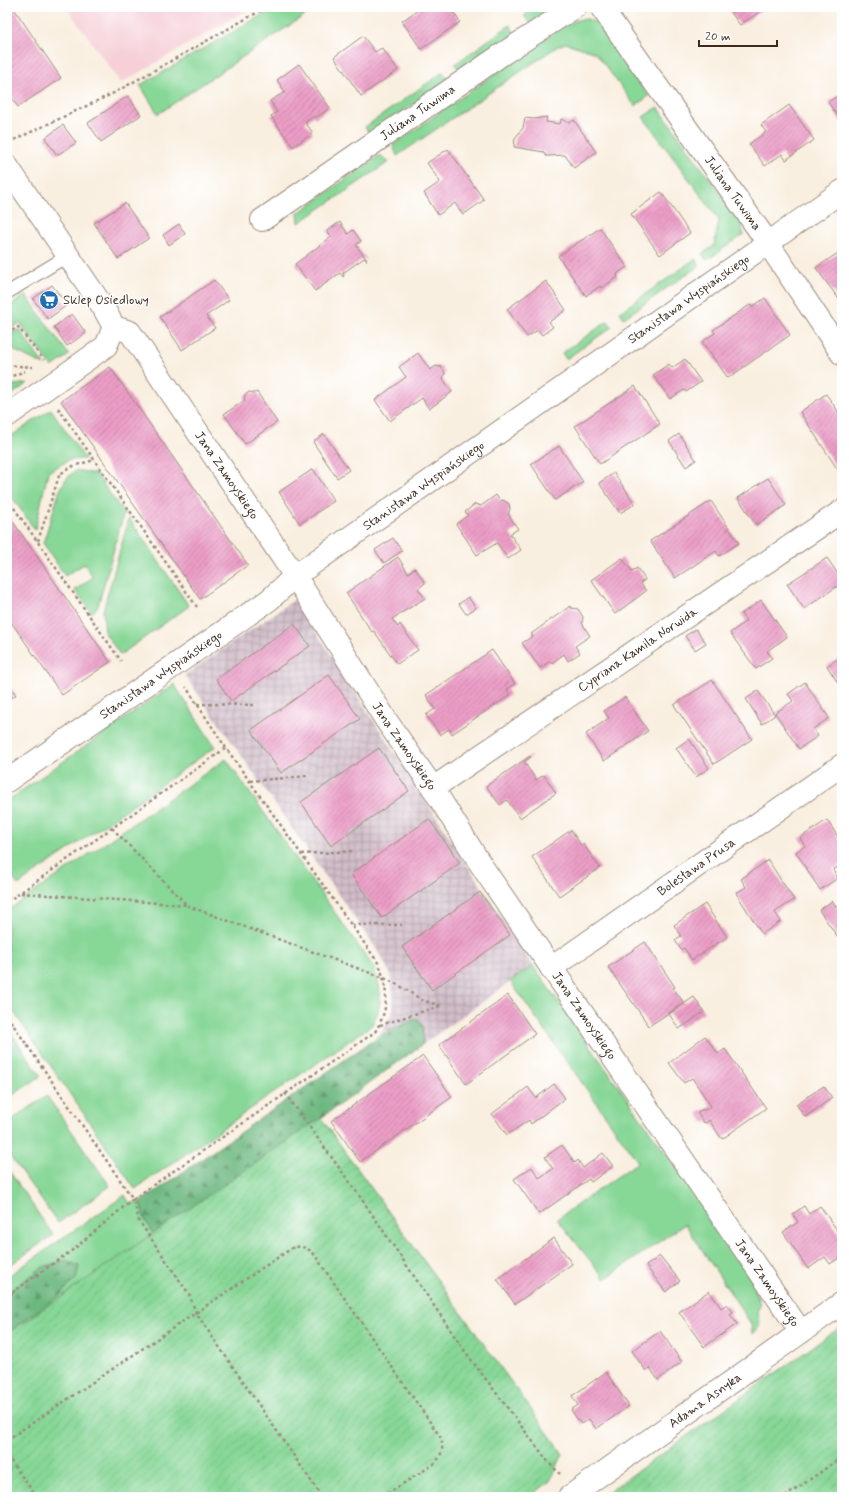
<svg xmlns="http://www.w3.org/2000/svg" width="849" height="1504" font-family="Mynerve,sans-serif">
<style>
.built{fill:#f6cfd7}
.industrial{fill:url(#industrial-grid)}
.green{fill:#87d797;stroke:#61805a}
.forest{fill:url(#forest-firs);stroke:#54714f}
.garden{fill:url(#garden-furrows);stroke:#61805a}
.building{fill:url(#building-hatch)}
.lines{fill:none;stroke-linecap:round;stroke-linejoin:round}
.service-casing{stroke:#9a8c7f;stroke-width:14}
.minor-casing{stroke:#9a8c7f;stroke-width:24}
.path{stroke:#9a8c7f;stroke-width:2.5;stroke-dasharray:3 3;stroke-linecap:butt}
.service{stroke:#fff;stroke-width:12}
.minor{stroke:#fff;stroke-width:22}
.labels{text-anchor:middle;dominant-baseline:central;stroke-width:3;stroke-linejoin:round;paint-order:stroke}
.street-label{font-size:13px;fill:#3b2a1e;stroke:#fff}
.poi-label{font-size:13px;fill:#3b2a1e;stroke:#fff;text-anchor:start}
</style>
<defs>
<pattern id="industrial-grid" width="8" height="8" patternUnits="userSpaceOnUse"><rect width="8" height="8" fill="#d1bdc9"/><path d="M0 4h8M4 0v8" fill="none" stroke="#ab9aa3"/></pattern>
<pattern id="forest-firs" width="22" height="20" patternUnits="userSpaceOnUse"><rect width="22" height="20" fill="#6db880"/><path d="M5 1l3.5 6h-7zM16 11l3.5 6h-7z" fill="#5b9668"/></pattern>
<pattern id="garden-furrows" width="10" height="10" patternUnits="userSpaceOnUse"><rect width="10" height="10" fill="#87d797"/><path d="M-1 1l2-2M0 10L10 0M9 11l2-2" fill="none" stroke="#75b982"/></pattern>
<pattern id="building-hatch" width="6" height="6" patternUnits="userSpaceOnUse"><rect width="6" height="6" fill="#ec9ec7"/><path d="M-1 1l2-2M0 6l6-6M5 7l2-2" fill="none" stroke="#c081a1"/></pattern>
</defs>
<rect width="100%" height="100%" fill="#fff"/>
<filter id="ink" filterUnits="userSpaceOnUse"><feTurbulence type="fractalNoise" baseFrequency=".025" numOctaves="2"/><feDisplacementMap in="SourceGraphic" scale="8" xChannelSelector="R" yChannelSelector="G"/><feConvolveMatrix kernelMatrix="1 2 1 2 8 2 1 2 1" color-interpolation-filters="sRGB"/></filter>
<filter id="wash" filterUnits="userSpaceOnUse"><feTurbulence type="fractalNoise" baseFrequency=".012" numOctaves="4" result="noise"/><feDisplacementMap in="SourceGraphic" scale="16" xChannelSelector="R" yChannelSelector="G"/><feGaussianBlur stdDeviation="0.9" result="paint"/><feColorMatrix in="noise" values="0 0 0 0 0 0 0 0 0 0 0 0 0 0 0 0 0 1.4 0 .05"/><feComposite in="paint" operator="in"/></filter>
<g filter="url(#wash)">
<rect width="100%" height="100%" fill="#f9efe0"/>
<path class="built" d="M66 7H253L121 83Z"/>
<path class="industrial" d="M297 598 309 621 533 966 423 1044V1026L416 1018 379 1036 393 1011V993L390 973 377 950 185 675Z"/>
<path class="green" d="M276 7H317L158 114 140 85Z
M536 7H556L530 23 524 16Z
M588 19 596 23 649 96 635 106 596 53 566 43 558 46 397 156 393 145 564 26 577 20Z
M510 25 515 34 461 71 455 64Z
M443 72 448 80 370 134 365 127Z
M658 107 742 224 743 235 707 260 702 254 714 246 719 220 643 117Z
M380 155 389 162 299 223 298 213Z
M695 259 700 265 624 318 620 312Z
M26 295 69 355 52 367 20 323 7 331V308Z
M608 321 612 327 566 359 562 353Z
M19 329 44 365 7 347V337Z
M28 383 7 398V386Z
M51 409 85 459 69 460 48 472 35 530 7 490V439Z
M76 470 96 474 124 513 98 606 92 613 75 590 93 577 84 564 65 576 43 543 60 490 66 479Z
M129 518 189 606 120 655 105 633 103 611Z
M174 684 215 747 18 885 7 870V801Z
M226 759 372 965C382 988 384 1003 372 1025L135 1189 7 1002V911Z
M533 966 729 1242 753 1282 760 1305 757 1311C761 1322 762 1327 752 1334L751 1324 685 1224 605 1279 557 1219 638 1162 510 981Z
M7 1027 41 1076 7 1099Z
M47 1096 110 1186 58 1223 7 1152V1123Z
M7 1168 53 1235 7 1267Z
M125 1195 129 1203 140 1202 145 1220 154 1234 7 1334V1277Z"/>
<path class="forest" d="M417 1018 423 1026V1044L321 1118 154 1234 145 1220 140 1202 379 1036Z
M66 1260 79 1266 76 1279 60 1295 7 1332V1293L43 1267Z"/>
<path class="garden" d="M321 1118 563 1454 550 1481 530 1497H7V1334Z
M842 1326V1497H601Z"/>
<g id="blocks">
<path class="building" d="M7 7H13L61 78 18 107 7 92Z
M422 7H450L460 22 421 49 402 21Z
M734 7H767L740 25 729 10Z
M363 36 375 52 382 48 398 70 361 96 334 57Z
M299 64 330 108 315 118 314 116 305 122 313 133 293 147 271 116 277 112 270 101 285 92 277 80Z
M842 93V123L828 102Z
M128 96 141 115 101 142 88 123Z
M789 105 814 140 786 160 782 154 765 166 749 144 766 132 761 125Z
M547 117 546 122 560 124 561 119 569 123 574 120 596 152 574 168 565 155 548 156H546L544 152 514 147 515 138 523 128 525 118 534 119Z
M63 125 76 143 57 155 45 138Z
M448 149 484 200 463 215 455 203 438 215 424 193 440 182 427 163Z
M661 192 690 233 660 255 631 214Z
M125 203 149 238 118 259 94 223Z
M340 222 348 234 353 230 361 241 356 245 367 260H366L364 258 343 273 344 276 343 277 340 273 315 291 295 264 331 237 327 231Z
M179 224 185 234 169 245 163 235Z
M600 228 627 267 617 274 618 277 601 288 600 286 586 296 558 256Z
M842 250V295L838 298 816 268Z
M214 280 229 300 206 316 215 328 182 350 160 317Z
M546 281 566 310 549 322 553 327 542 335 538 330 527 337 507 309Z
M52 285 67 305 48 319 33 299Z
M765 298 790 335 728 378 702 342 715 333 713 330 751 304 752 307Z
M72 314 86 333 67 346 54 327Z
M418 353 430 370 436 366 441 367 445 373 443 379 452 392 429 409 422 398 390 421 375 400 406 377 399 367Z
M685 359 701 382 686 392 684 390 670 399 653 375 669 364 672 368Z
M110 367 248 565 200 599 61 401Z
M635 386 660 424 600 464 575 426Z
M249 392 255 393 257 392 277 422 245 444 224 414 244 401 245 395Z
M826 394 842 417V467L838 470 800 412Z
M324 434 349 470 337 478 313 442Z
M679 434 696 460 686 467 669 441Z
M559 446 583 482 555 500 531 464Z
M313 469 334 501 300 524 279 492Z
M614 473 635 504 620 513 599 483Z
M768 478 786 505 756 525 738 498Z
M496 495 500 501 503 500 509 504 510 509 508 514 518 529 510 534 521 550 508 559 497 543 477 555 456 524 468 515 465 512 475 504 481 506Z
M711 501 739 543 719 556 716 551 675 578 650 541Z
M7 513 110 662 62 695 7 616Z
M393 538 402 551 384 563 375 550Z
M398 557 408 573 415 568 425 583 418 589 425 598 392 619 398 627 400 624 418 650 397 664 374 631 372 632 346 593Z
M622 558 632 571 637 568 643 576 645 580 640 583 646 591 615 614 591 580Z
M827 558 842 580V583L804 609 787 584Z
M468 597 476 608 466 614 459 604Z
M761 600 787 637 767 651 772 658 756 669 730 633 746 621 741 614Z
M570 606 571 608 578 609 583 617 582 623 590 636 575 646 580 653 568 661 564 654 552 663 550 661 540 668 522 643 533 636 531 634Z
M294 624 310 646 231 701 216 679Z
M696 629 706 643 695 650 685 636Z
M492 650 515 684 507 689 510 695 452 734 449 729 440 735 426 715 435 709 426 695Z
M842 656V685L840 686 827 666Z
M329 675 360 719 281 773 251 730Z
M712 680 752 739 714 764 674 705Z
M7 682 16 695 7 701Z
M805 682 829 718 813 729 818 736 799 749 775 713 793 701 788 694Z
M758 691 775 715 762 724 746 699Z
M625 697 648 731 604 761 586 734 609 718 604 711Z
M689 739 709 768 696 777 676 748Z
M379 748 409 791 331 846 301 802Z
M530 756 531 757 524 762 536 780 544 775 556 793 520 818 507 800 500 805 486 786Z
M429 819 460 863 382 918 351 874Z
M827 820 842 843V864L833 870 838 878 820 890 796 852 805 846 800 838Z
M571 830 581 845 583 844 600 868 559 896 532 857Z
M768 860 794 900 775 912 781 921 762 934 736 893 746 887 741 879Z
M480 892 510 935 432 990 402 947Z
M832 901 837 908 842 904V943L819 910Z
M705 904 727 937 692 960 684 948 681 950 675 940 681 936 674 925Z
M645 942 675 987 673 988 684 1003 649 1026 608 967Z
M508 995 535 1034 466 1084 439 1045Z
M694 997 704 1012 679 1029 669 1014Z
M705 1036 718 1054 725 1049 766 1108 722 1139 709 1120 706 1123 703 1122 698 1114 699 1111 701 1110H705L711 1106 692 1078 684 1083 669 1063Z
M423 1056 452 1097 360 1162 331 1121Z
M554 1084 565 1098 531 1124 529 1120 507 1135 492 1114 528 1087 536 1098Z
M824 1086 832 1098 805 1117 796 1104Z
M562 1145 575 1163 578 1160 583 1168 603 1153 613 1166 591 1182 589 1179 539 1214 514 1179 532 1167 539 1178 553 1169 545 1157Z
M804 1206 809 1214 820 1206 842 1237V1256L830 1264 825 1257 808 1269 783 1232 798 1222 793 1214Z
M554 1238 572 1264 515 1304 497 1279Z
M660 1256 680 1281 666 1292 646 1266Z
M709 1291 721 1308 727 1304 733 1312 730 1314 737 1324 704 1347 679 1312Z
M660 1331 682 1362 658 1380 650 1368 646 1371 632 1351Z
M606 1372 629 1406 596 1429 589 1419 581 1424 571 1410 578 1405 572 1396Z"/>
</g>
</g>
<g filter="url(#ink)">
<use href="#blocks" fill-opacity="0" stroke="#9a8c7f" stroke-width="1"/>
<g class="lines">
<defs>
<path id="service" d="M7 293 67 256"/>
<g id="minor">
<path id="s1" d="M601 7 759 230 842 354"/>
<path id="s2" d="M7 166 103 307 114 327 130 332 295 576 386 720 433 788 483 868 801 1332"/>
<path id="s3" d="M262 220 504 53 575 7"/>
<path d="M7 416 106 346 114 327"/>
<path id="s4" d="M7 781 269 600 295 576 842 191"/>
<path id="s5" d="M433 788 842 511"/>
<path id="s6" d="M551 968 842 765"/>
<path id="s7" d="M569 1497 842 1303"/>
</g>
</defs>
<use href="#service" class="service-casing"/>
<use href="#minor" class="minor-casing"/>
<path class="path" d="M14 140 112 94 267 7
M7 334 18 327 44 360
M7 365 33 367
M7 378 25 371
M58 408 197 607
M7 498 121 661
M38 541 59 476C67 466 83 463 95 460
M197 704 256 705
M250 781 308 776
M112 828 188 906 384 978 400 986 422 1000 441 1006
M301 854 354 851
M21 893 188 905
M7 902 226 748
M352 925H402
M7 1016 133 1199 375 1032C390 1007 388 991 379 964L226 748 186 687
M380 1025 440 1006
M285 1093 361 1198 464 1350 549 1463 560 1474
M7 1296 74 1249 133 1199 139 1221 189 1294 196 1313 322 1497
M7 1440 292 1248C301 1245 308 1248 314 1254L441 1438C444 1448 442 1456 434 1464L382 1497
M7 1456 37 1497
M785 1497 842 1457"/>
<use href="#service" class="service"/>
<use href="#minor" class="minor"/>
</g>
</g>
<defs>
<symbol id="supermarket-disc" viewBox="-11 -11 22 22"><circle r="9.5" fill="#1f6fb2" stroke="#fff"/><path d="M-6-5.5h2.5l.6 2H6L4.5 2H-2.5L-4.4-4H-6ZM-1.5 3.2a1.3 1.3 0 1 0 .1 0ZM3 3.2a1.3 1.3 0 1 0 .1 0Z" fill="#fff"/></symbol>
</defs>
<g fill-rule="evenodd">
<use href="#supermarket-disc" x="38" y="289" width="22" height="22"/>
</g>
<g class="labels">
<g class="street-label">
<text stroke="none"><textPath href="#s3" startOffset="189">Juliana Tuwima</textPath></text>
<text stroke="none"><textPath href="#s1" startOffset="228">Juliana Tuwima</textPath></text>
<text stroke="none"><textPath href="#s4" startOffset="835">Stanisława Wyspiańskiego</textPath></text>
<text stroke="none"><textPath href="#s2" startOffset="383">Jana Zamoyskiego</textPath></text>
<text stroke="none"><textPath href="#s4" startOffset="511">Stanisława Wyspiańskiego</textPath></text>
<text stroke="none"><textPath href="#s5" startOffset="247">Cypriana Kamila Norwida</textPath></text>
<text stroke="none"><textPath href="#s4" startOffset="187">Stanisława Wyspiańskiego</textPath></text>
<text stroke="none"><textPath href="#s2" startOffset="707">Jana Zamoyskiego</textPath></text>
<text stroke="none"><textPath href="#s6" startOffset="177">Bolesława Prusa</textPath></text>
<text stroke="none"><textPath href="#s2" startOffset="1031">Jana Zamoyskiego</textPath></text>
<text stroke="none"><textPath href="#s2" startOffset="1355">Jana Zamoyskiego</textPath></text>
<text stroke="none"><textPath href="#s7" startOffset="167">Adama Asnyka</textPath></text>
</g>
<g class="poi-label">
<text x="63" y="300">Sklep Osiedlowy</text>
</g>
</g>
<rect width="849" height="1504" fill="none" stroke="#fff" stroke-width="24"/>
<path d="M699 40v6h78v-6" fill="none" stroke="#3b2a1e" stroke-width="2"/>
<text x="705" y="40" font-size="12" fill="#3b2a1e" stroke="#ffffff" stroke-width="3" paint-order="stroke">20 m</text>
</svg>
